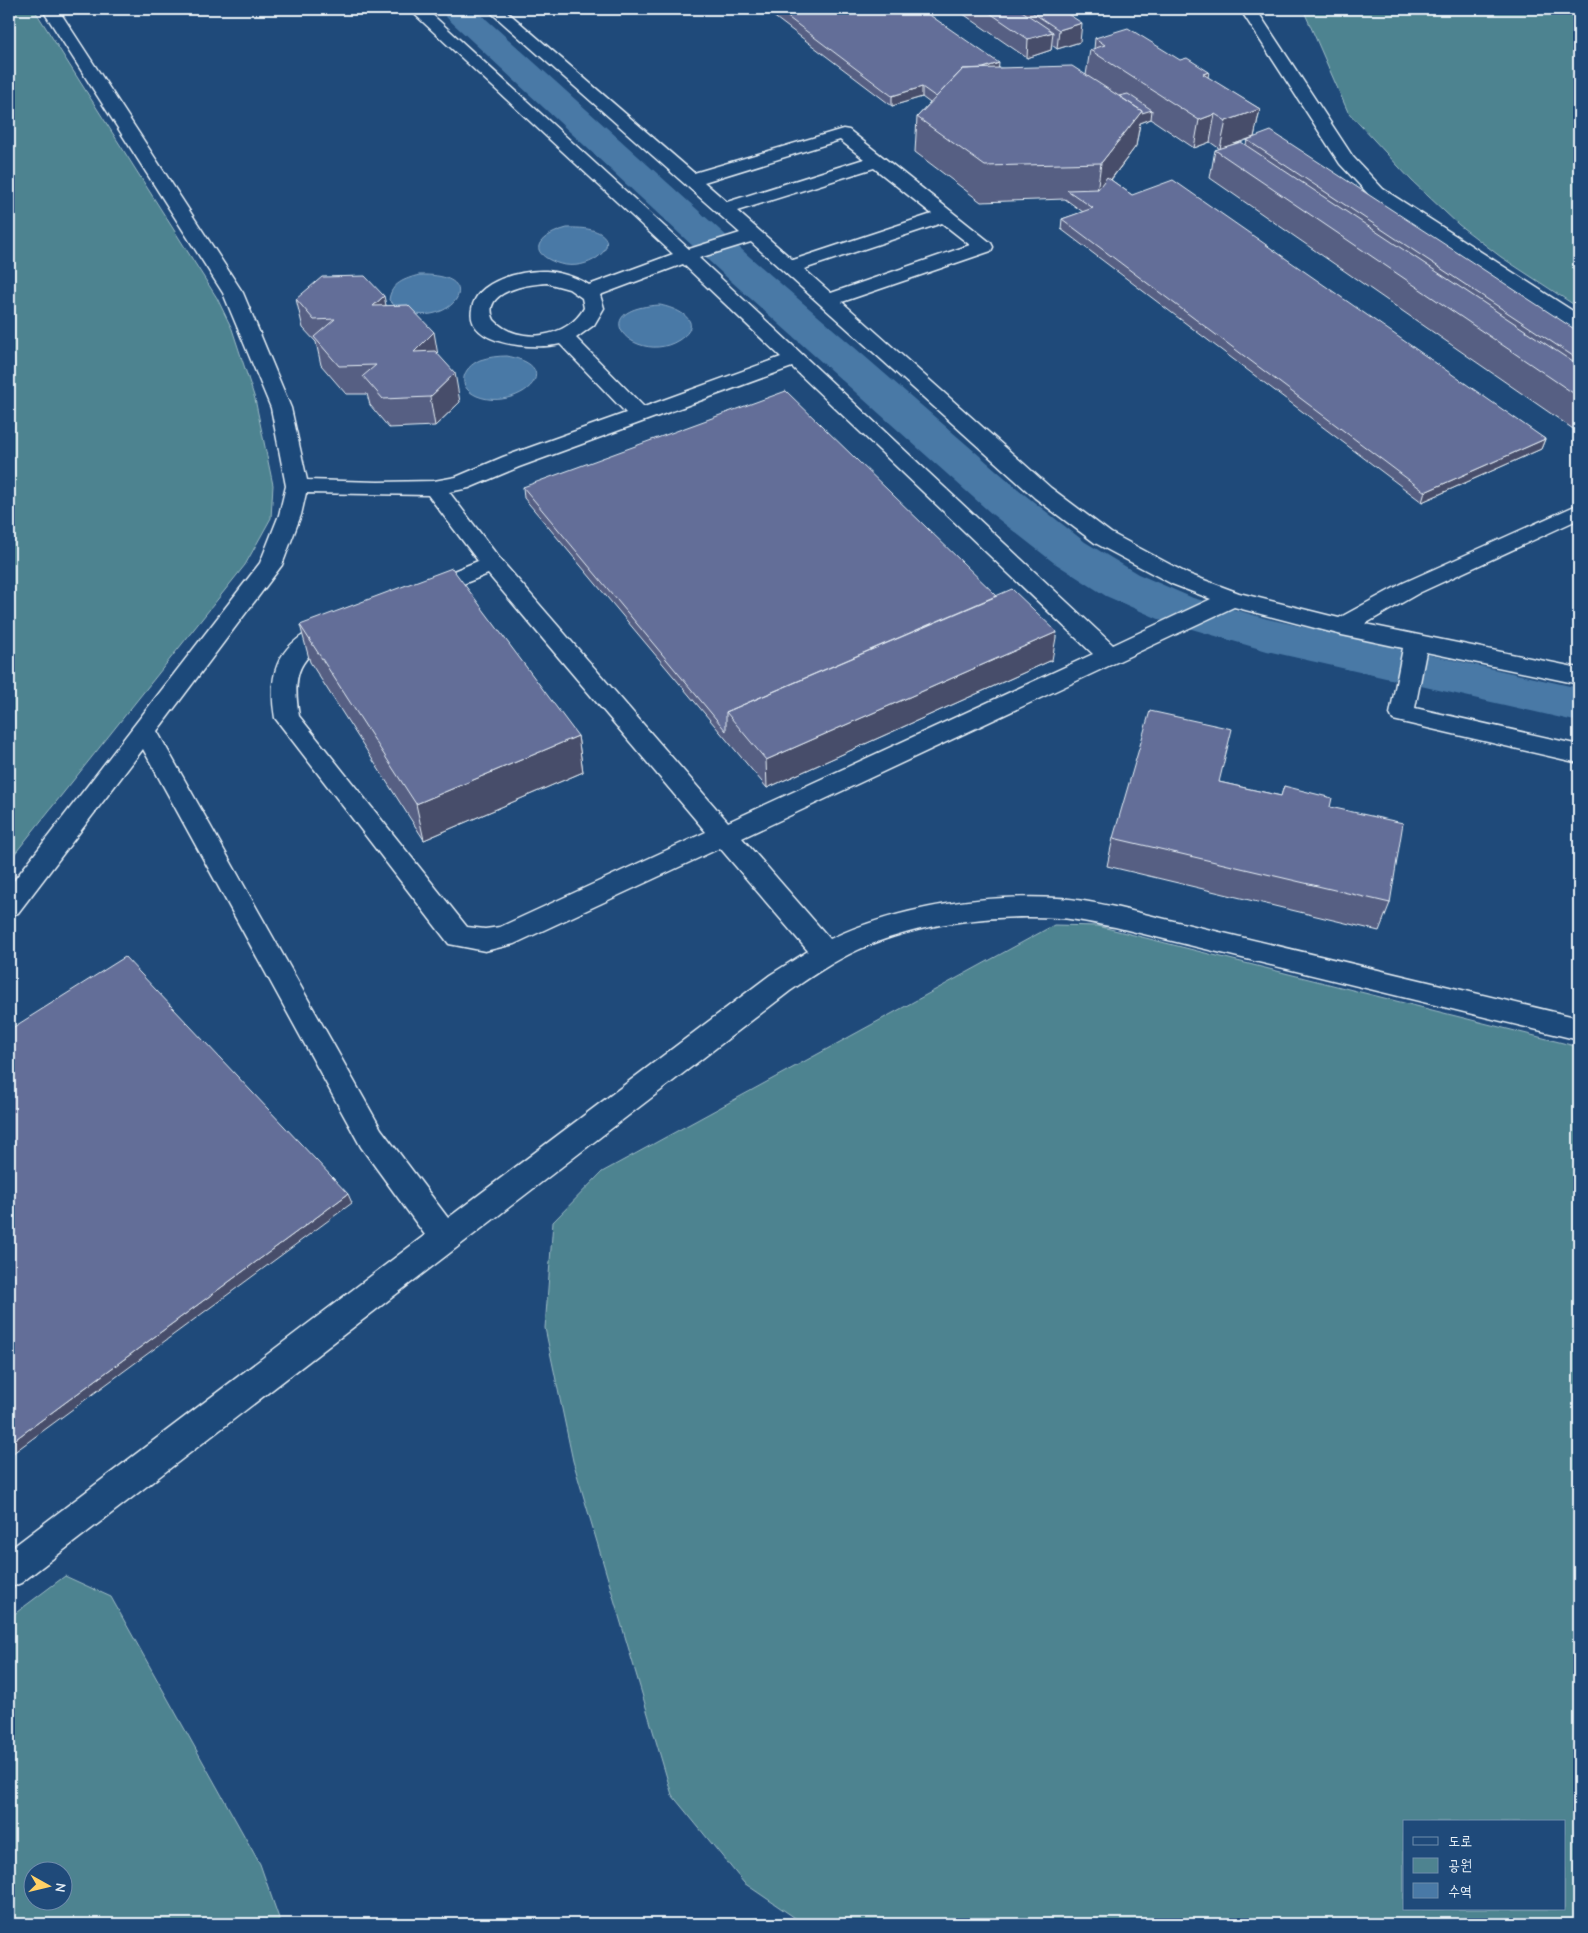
<svg xmlns="http://www.w3.org/2000/svg" width="1588" height="1933" font-family="'Comic Neue','Poor Story',sans-serif">
<style>
.green{fill:#4e8390;stroke:#9bbac4;fill-rule:evenodd}
.water{fill:#4979a6;stroke:#89a9c7}
.lines{fill:none;stroke-linecap:round;stroke-linejoin:round}
.canal{fill:#4979a6;fill-rule:evenodd}
.minor-casing{stroke:#e8f1f8;stroke-width:3}
.minor{fill:#1f4a7a;fill-rule:evenodd}
.wall{fill:#565f83;stroke:#e8f1f8}
.shaded-wall{fill:#464d6a;stroke:#e8f1f8}
.building{fill:#646e98;stroke:#e8f1f8}
</style>
<rect width="100%" height="100%" fill="#1f4a7a"/>
<filter id="ink" filterUnits="userSpaceOnUse"><feTurbulence type="fractalNoise" baseFrequency=".02" numOctaves="2"/><feDisplacementMap in="SourceGraphic" scale="10" xChannelSelector="R" yChannelSelector="G"/><feConvolveMatrix kernelMatrix="1 2 1 2 8 2 1 2 1" color-interpolation-filters="sRGB"/></filter>
<g filter="url(#ink)">
<path class="green" d="M9 9H34L217 298 232 329 255 399 273 485 271 518 245 565 9 861Z
M1303 9H1579V308L1501 257 1459 225 1412 181 1348 112Z
M1054 925 1098 926 1579 1047V1924H804L744 1883 672 1795 573 1461 545 1328 553 1222 602 1172ZM1404 1822H1564V1909H1404Z
M65 1576 111 1597 260 1864 281 1924H9V1618ZM32 1870H62V1900H32Z"/>
<path class="water" d="M567 228C643 225 594 283 550 260 523 246 551 232 567 228Z
M419 275C491 273 451 327 408 312 400 308 395 307 389 300 391 283 405 279 419 275Z
M660 305C679 309 706 322 679 340 637 367 580 309 660 305Z
M507 356C570 368 515 412 477 396 456 387 462 368 480 360 489 357 498 356 507 356Z"/>
<g class="lines">
<path class="canal" d="M440 9H475L751 258 1025 495 1085 542 1138 574 1193 598 1268 619 1579 688V722L1267 651 1161 620 1106 596 1053 562 993 515 723 274 445 16Z"/>
<defs>
<path id="minor" d="M42 9H58L243 293 291 408 307 480 378 482 434 481 456 477 503 457 626 413 560 344C536 350 465 346 472 309 476 280 523 270 546 271 559 272 579 278 589 285L673 254 409 9H426L689 249 740 233 487 9H504L694 173 843 129 849 130 991 243 993 247 991 251 842 302 1051 488 1111 533 1188 574 1239 593 1339 618 1403 583 1579 504V519L1419 593 1365 624 1579 668V684L1426 652 1415 708 1579 745V763L1393 720 1390 714 1403 648 1342 635 1234 607 742 838 830 939C898 907 983 894 1058 898 1077 899 1096 903 1115 907L1579 1018V1040L1115 927C1096 924 1078 919 1059 918 994 914 918 923 858 950 834 961 812 976 790 991L21 1583 9 1588V1550L425 1235 361 1147 143 749 18 913 9 916V887L260 563 279 515 286 486 271 408 223 293ZM840 140 864 159 727 202 704 182ZM874 168 932 214 793 260 737 211ZM942 223 970 245 831 293 804 269ZM751 242 1035 498 1095 543 1172 584 1211 599 1113 645 699 258ZM683 264 781 357 644 407 576 338 594 325 604 308 600 295ZM547 283 569 289 582 298 584 308C568 338 518 346 494 320 480 291 528 284 547 283ZM792 367 1093 654 728 822 500 559 449 492 469 488 519 467ZM306 493 428 495 478 561 417 586 414 591 417 596 425 599 433 596 488 574 706 832 500 927 485 929 467 927 299 716C293 680 295 659 330 641 337 637 344 635 349 628L345 622C334 619 326 623 316 628 275 647 268 677 275 718L449 944 485 951 514 944 720 848 808 951 770 975 448 1218 381 1129 157 731 282 565 301 515Z
M1240 9H1256L1353 157 1383 189 1579 315V330L1572 328 1371 197 1340 164Z"/>
</defs>
<use href="#minor" class="minor-casing"/>
<use href="#minor" class="minor"/>
</g>
<path class="wall" d="M764 9H921L998 68 1086 75 1090 50 1094 49 1095 38 1208 78 1260 109 1254 137 1226 147 1246 145 1247 140 1579 332V433L1210 178 1215 150 1220 149 1210 142 1194 148 1151 119 1140 123 1136 146 1111 180 1132 195 1545 439 1541 449 1422 502 1061 229 1062 219 1083 212 1065 199 981 202 915 152 917 117 930 103 922 97 892 106Z
M956 9H1060L1080 42 1057 49 1052 45 1051 50 1027 58Z
M296 299 386 305 438 354 460 402 435 426 389 428 370 405 367 394H346L321 365 316 342 303 328Z
M523 487 1052 660 767 788 524 498Z
M300 625 578 736 583 772 424 840 310 662Z
M1219 782 1281 796 1284 786 1330 807 1390 903 1379 931 1107 866 1113 838Z"/>
<path class="shaded-wall" d="M1082 23 1080 42 1057 49 1059 30Z
M1053 32 1051 50 1027 58 1028 39Z
M999 63 998 73 959 76Z
M1209 72 1204 99 1203 74Z
M922 87V97L892 106V96Z
M1260 109 1254 137 1220 149 1226 121Z
M1152 110 1151 119 1140 123 1136 146 1096 199 1101 163 1142 111Z
M1215 114 1210 142 1194 148 1199 120Z
M384 296 390 324 373 306Z
M434 332 439 361 414 352Z
M455 373 460 402 435 426 430 397Z
M1545 439 1541 449 1422 502 1425 492Z
M1057 632 1052 660 767 788 766 760Z
M578 736 583 772 424 840 416 804Z
M348 1194 352 1203 9 1456V1444Z"/>
<path class="building" d="M777 9H921L999 63 983 68 963 69 936 97 922 87 892 96Z
M984 9H1019L1053 32 1028 39Z
M1027 9H1060L1082 23 1059 30Z
M1128 28 1180 60 1187 58 1209 72 1203 74 1260 109 1226 121 1215 114 1199 120 1090 50 1105 45 1095 38Z
M1072 66 1142 111 1101 163 985 166 917 117 963 69Z
M1128 94 1152 110 1142 113V111L1119 96Z
M1271 131 1579 332V360L1247 140Z
M1241 142 1579 366V397L1215 150Z
M1107 177 1132 195 1173 180 1545 439 1425 492 1062 219 1093 208 1067 190 1098 189Z
M365 276 384 296 373 306 408 305 434 332 414 352 435 351 455 373 430 397 383 399 363 376 376 365 339 366 314 337 335 319 314 320 296 299 322 277Z
M786 391 997 596 726 712V731L523 487Z
M452 568 578 736 416 804 300 625Z
M1012 589 1057 632 766 760 726 712Z
M1150 711 1232 729 1219 782 1281 796 1284 786 1332 798 1330 807 1403 823 1390 903 1113 838Z
M125 957 348 1194 9 1444V1030Z"/>
</g>
<rect width="1588" height="1933" fill="none" stroke="#1f4a7a" stroke-width="30"/>
<rect x="15" y="15" width="1558" height="1903" fill="none" stroke="#e8f1f8" stroke-width="2" filter="url(#ink)"/>
<rect x="1403" y="1820" width="162" height="90" fill="#1f4a7a" stroke="#6f8dac"/>
<rect x="1413" y="1837" width="25" height="8" fill="#1f4a7a" stroke="#6f8dac"/>
<text x="1448" y="1846" font-size="15" fill="#e8f1f8">도로</text>
<rect x="1413" y="1858" width="25" height="15" fill="#4e8390" stroke="#6f8dac"/>
<text x="1448" y="1870" font-size="15" fill="#e8f1f8">공원</text>
<rect x="1413" y="1883" width="25" height="15" fill="#4979a6" stroke="#6f8dac"/>
<text x="1448" y="1896" font-size="15" fill="#e8f1f8">수역</text>
<g transform="translate(48 1886) rotate(98)"><circle r="24" fill="#1f4a7a" stroke="#6f8dac"/>
<path d="M0-4L9 19L0 12L-9 19Z" fill="#ffd166"/>
<text y="-8" font-size="14" font-weight="bold" text-anchor="middle" fill="#e8f1f8">N</text>
</g>
</svg>
